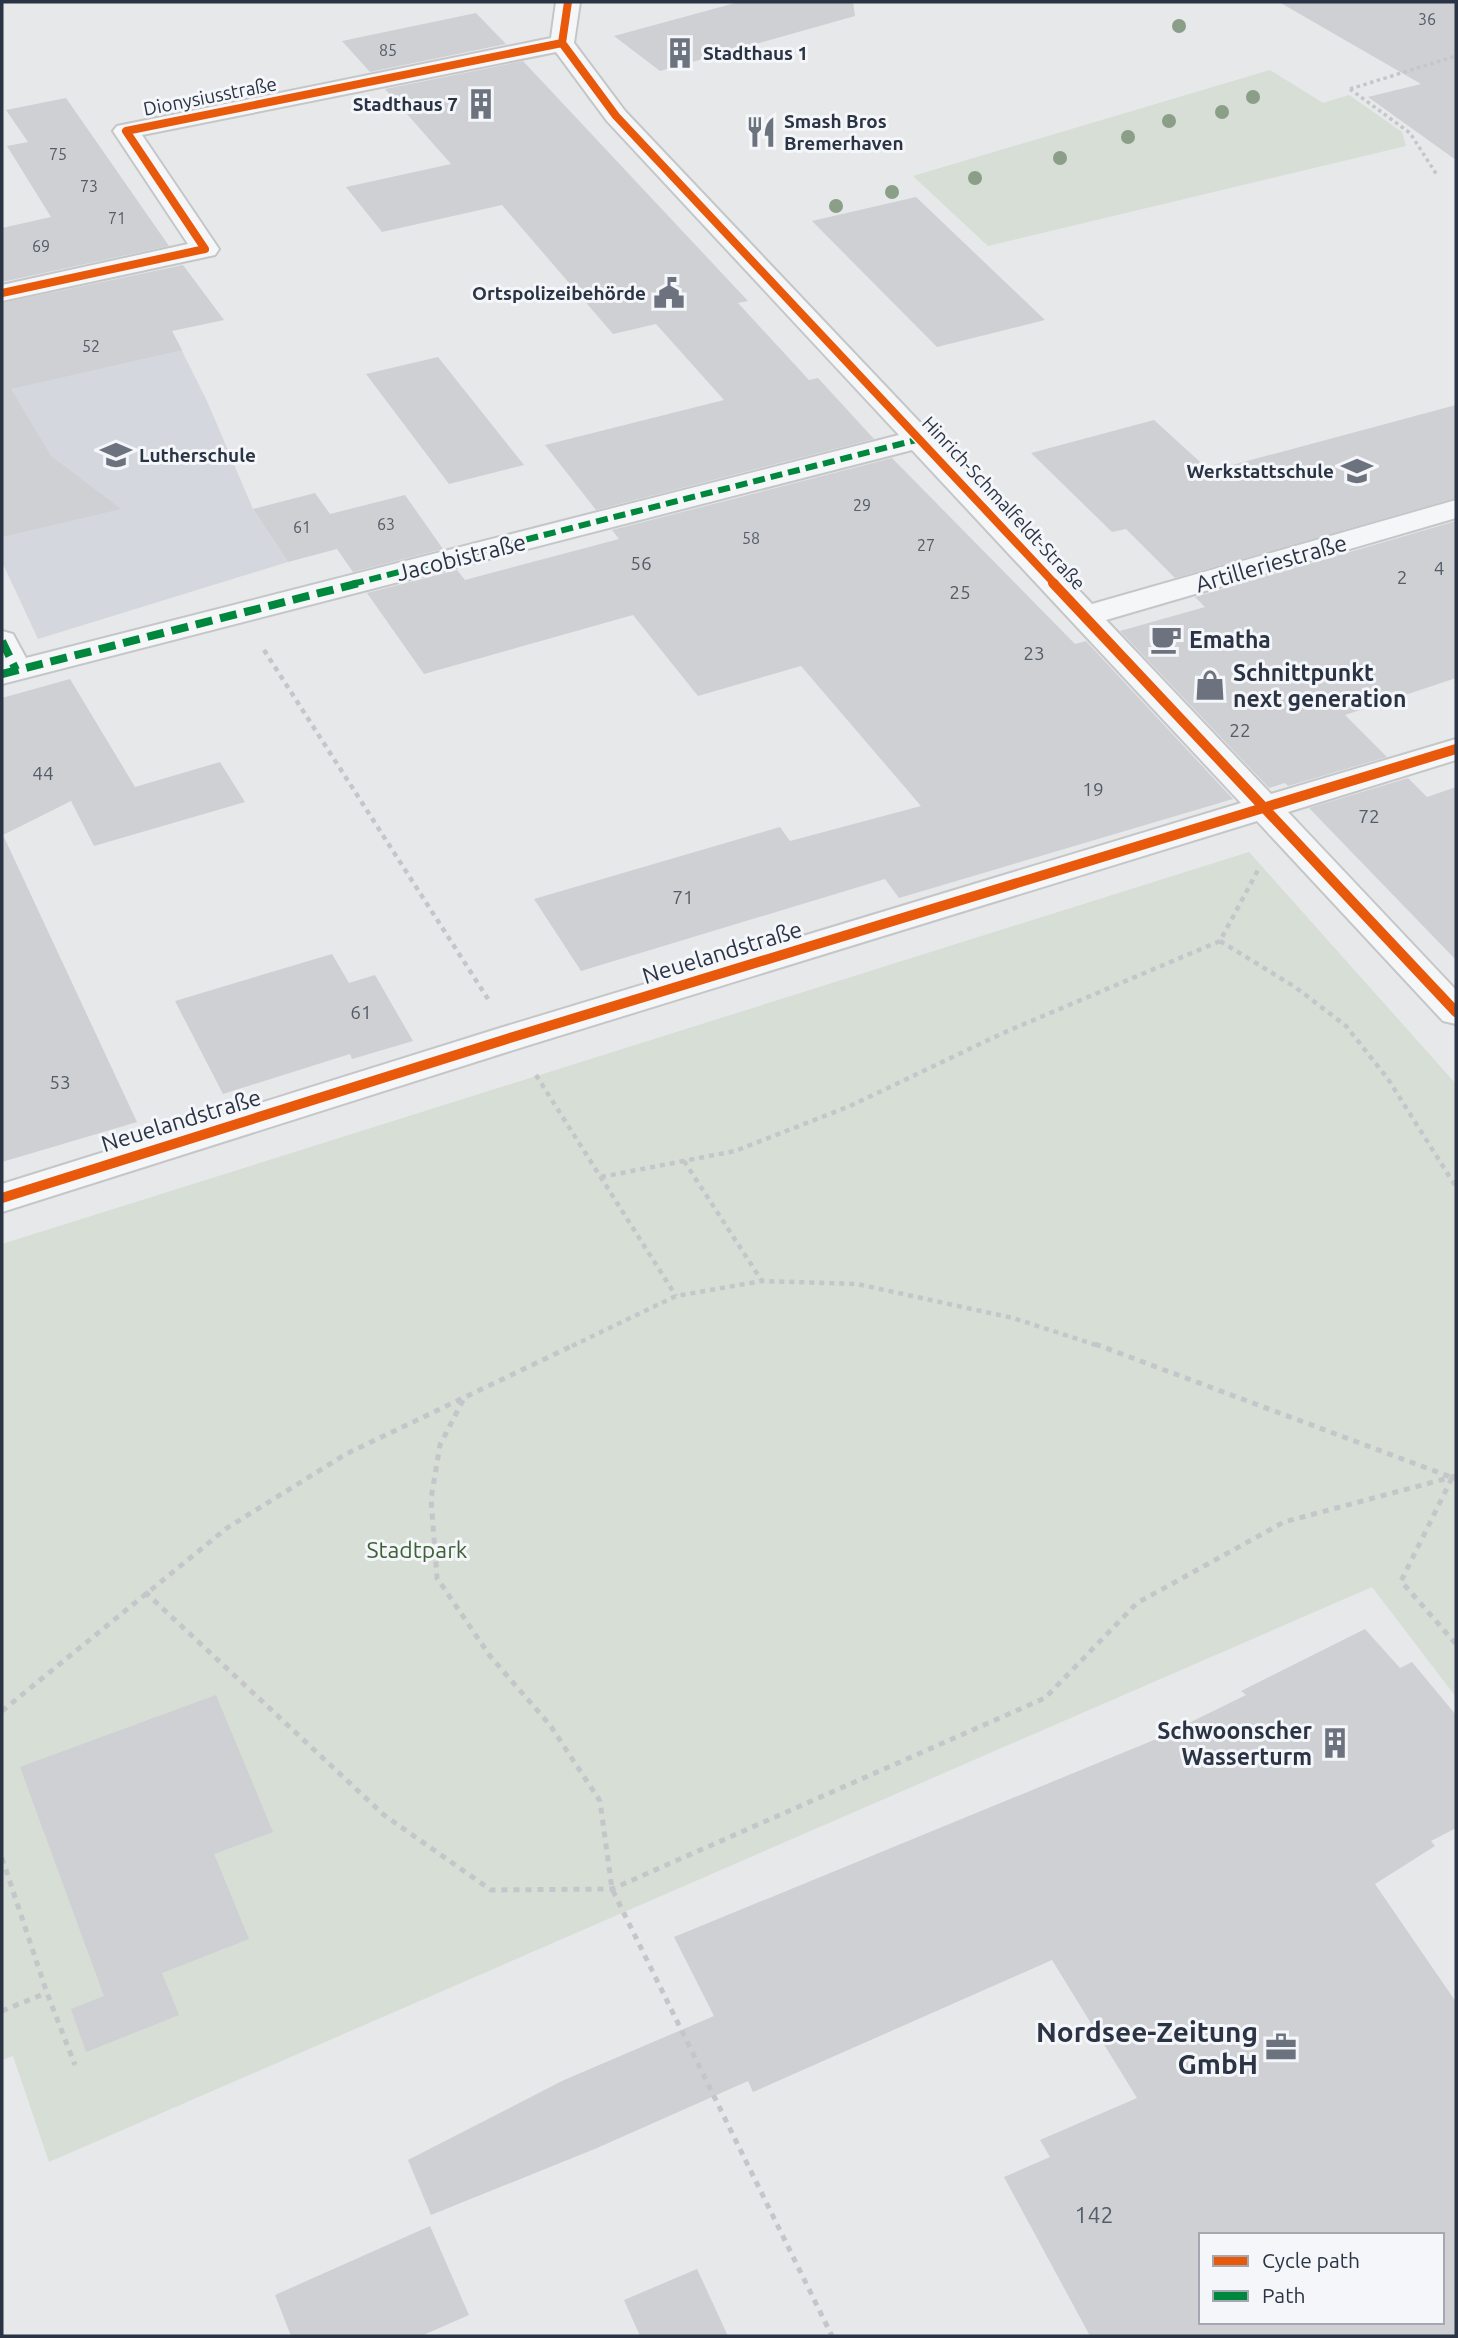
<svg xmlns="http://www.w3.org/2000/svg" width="1458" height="2338" font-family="Ubuntu,sans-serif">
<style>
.built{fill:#d4d7dd}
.green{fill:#d6ded6}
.building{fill:#ced0d3;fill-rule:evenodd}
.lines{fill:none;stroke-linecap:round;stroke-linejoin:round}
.minor-casing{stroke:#c4c6c8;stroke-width:4}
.path-far2{stroke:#c5c6ca;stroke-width:3.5;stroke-dasharray:3.5 3.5;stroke-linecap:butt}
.path-far1{stroke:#c5c6ca;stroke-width:4.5;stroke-dasharray:5 5;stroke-linecap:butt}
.path{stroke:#c5c6ca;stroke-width:5;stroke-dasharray:6 6;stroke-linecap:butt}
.minor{fill:#f5f6f7;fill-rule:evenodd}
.quiet-far1{stroke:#00873e;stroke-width:6;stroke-dasharray:12 6;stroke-linecap:butt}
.quiet{stroke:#00873e;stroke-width:8;stroke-dasharray:17 8;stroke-linecap:butt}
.cycleway-far1-casing{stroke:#f4f6f9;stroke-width:11}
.cycleway-casing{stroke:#f4f6f9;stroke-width:14}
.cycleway-far1{stroke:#e8590c;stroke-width:8}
.cycleway{stroke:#e8590c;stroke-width:10}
.tree{fill:#8a9e88}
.labels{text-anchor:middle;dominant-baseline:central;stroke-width:6;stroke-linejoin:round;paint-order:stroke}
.far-number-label{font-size:16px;fill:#545c69}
.far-poi-label{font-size:19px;font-weight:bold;fill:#2b3445;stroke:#f4f6f9;text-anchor:start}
.far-street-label{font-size:19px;fill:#2b3445;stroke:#f4f6f9}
.number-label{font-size:19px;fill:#545c69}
.street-label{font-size:23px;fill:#2b3445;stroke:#f4f6f9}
.poi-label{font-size:23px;font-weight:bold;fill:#2b3445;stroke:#f4f6f9;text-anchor:start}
.park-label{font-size:23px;fill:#3f6138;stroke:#f4f6f9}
.near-number-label{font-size:23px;fill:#545c69}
.near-poi-label{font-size:28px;font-weight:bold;fill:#2b3445;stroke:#f4f6f9;text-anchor:end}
</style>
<rect width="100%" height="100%" fill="#e6e8ea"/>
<path class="built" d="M131 303 163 317 172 331 207 401 253 509 288 562 38 639 2 562V332Z"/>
<path class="green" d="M1270 70 1323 103 1349 95 1402 132 1406 146 988 246 913 176Z
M1249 852 1456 1084V1697L1372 1587 49 2162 13 2056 2 2060V1244Z"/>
<path class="building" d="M739 2H853L855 16 660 71 614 36Z
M1279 2H1456V160L1368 97 1421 84Z
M476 13 506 44 370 72 342 41Z
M523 61 748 301 738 303 809 380 818 378 874 439 596 510 545 445 724 400 656 324 613 334 502 205 382 232 346 187 451 164 385 89Z
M66 98 169 246 2 282V228L51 217 7 146 28 142 6 110Z
M916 197 1045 320 937 347 812 221Z
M183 265 224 320 172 331 182 350 11 389 51 456 121 509 2 537V303Z
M438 357 524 465 449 484 366 374Z
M1456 405V498L1175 578 1126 529 1112 532 1031 453 1154 420 1210 471Z
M892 458 1075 644 1086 641 1233 799 899 898 885 879 581 971 534 899 780 827 790 841 921 806 801 666 698 696 633 615 424 674 367 593 457 570 465 580 619 539 612 530Z
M315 493 330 514 405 495 443 549 353 572 337 549 288 562 253 509Z
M1456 521V678L1345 715 1387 757 1288 786 1285 783 1269 788 1120 631 1205 607 1195 597Z
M70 679 135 787 220 762 245 802 94 846 71 801 3 835 137 1122 2 1162V698Z
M1408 778 1427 797 1456 787V960L1309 808Z
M332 954 349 983 375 975 413 1041 352 1059 350 1054 223 1094 175 1001Z
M1365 1629 1400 1668 1412 1662 1456 1715V1828L1431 1841 1435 1846 1375 1884 1456 2002V2336H1090L1004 2177 1050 2157 1040 2140 1137 2098 1052 1960 753 2092 748 2081 597 2148 431 2215 408 2160 564 2080 714 2016 674 1937 1154 1740 1246 1695 1241 1691ZM1201 2235H1442V2322H1201Z
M216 1695 273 1832 214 1854 249 1939 162 1973 179 2015 86 2052 71 2009 104 1996 20 1767Z
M430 2226 469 2315 421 2336H291L275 2295Z
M697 2269 728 2336H640L624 2300Z"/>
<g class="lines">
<defs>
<path id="minor" d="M556 2H580L574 43 625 111 1092 604 1456 500V518L1106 620 1271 794 1456 739V760L1288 812 1456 990V1024L1443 1021 1257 821 526 1046 2 1212V1184L500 1028 1241 803 912 450 2 684V631L13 634 26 658 899 435 607 121 556 52 142 135 219 249 215 255 2 301V285L188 244 113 131 117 126 551 38Z"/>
</defs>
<use href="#minor" class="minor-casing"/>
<path class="path-far2" d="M1350 89 1410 133 1437 175
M1350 89 1456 56"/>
<path class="path-far1" d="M264 650 488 999
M1220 941 1295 987 1346 1026 1388 1079 1456 1187
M536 1075 676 1296
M684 1161 762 1281
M601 1177 735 1151 850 1106 1003 1033 1220 941 1258 870
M572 1346 676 1296 762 1281 857 1284 1013 1318 1099 1346"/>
<path class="path" d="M1095 1344 1456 1479
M463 1400 440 1445 431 1499 437 1578 490 1656 550 1725 600 1801 612 1889 832 2336
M1452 1478 1401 1581 1456 1644
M145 1592 384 1815 491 1890 612 1889 1045 1698 1137 1603 1284 1522 1456 1476
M2 1711 227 1528 346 1454 576 1344
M2 1858 47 1993 75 2065
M2 2011 46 1993"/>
<use href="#minor" class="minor"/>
<path class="quiet-far1" d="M352 584 920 439"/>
<path class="quiet" d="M2 641 16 670
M2 674 359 583"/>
<defs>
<path id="cycleway-far1" d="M568 2 562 43 616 116 1055 584
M2 293 205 249 126 131 562 43"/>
<path id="cycleway" d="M1053 583 1456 1012
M2 1198 513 1037 1456 749"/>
</defs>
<use href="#cycleway-far1" class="cycleway-far1-casing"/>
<use href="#cycleway" class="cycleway-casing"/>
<use href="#cycleway-far1" class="cycleway-far1"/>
<use href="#cycleway" class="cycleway"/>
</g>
<g class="tree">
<circle cx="1179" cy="26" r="7"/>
<circle cx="1253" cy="97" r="7"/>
<circle cx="1222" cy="112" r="7"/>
<circle cx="1169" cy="121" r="7"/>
<circle cx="1128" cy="137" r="7"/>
<circle cx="1060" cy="158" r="7"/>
<circle cx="975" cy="178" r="7"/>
<circle cx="892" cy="192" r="7"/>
<circle cx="836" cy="206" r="7"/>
</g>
<defs>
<symbol id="building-bare" viewBox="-9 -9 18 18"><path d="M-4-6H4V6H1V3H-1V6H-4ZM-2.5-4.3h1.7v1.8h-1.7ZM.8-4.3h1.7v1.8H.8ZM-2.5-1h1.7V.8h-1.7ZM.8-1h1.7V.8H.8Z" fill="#6c737f" stroke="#f4f6f9" stroke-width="2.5" paint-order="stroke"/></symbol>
<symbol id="restaurant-bare" viewBox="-9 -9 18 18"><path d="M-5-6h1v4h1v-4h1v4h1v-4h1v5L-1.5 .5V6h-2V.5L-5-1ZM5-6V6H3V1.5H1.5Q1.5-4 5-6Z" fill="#6c737f" stroke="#f4f6f9" stroke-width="2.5" paint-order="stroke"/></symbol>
<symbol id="civic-bare" viewBox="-9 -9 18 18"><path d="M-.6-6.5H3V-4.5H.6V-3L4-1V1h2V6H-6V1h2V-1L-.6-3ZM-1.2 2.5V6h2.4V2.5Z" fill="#6c737f" stroke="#f4f6f9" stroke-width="2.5" paint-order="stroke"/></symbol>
<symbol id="school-bare" viewBox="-9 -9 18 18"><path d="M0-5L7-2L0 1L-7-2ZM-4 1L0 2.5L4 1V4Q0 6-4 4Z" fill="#6c737f" stroke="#f4f6f9" stroke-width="2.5" paint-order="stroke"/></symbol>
<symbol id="cafe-bare" viewBox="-9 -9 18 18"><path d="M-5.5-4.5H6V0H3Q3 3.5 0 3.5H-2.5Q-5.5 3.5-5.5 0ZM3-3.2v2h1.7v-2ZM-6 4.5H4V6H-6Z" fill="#6c737f" stroke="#f4f6f9" stroke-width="2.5" paint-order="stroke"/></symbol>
<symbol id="shop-bare" viewBox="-9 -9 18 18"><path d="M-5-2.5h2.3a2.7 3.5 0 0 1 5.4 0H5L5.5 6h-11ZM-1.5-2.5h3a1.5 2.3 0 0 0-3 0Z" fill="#6c737f" stroke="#f4f6f9" stroke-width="2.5" paint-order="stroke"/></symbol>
<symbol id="office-bare" viewBox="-9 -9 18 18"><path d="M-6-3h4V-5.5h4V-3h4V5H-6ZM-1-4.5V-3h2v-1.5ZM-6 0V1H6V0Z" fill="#6c737f" stroke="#f4f6f9" stroke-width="2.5" paint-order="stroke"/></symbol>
</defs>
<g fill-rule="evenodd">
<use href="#building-bare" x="658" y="31" width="44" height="44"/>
<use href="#building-bare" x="459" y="82" width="44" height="44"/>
<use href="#restaurant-bare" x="739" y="110" width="44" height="44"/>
<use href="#civic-bare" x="647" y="271" width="44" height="44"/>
<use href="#school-bare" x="94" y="433" width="44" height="44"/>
<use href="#school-bare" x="1335" y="449" width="44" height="44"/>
<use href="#cafe-bare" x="1144" y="617" width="44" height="44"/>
<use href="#shop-bare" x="1188" y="663" width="44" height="44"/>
<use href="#building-bare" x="1313" y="1721" width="44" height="44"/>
<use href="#office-bare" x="1259" y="2025" width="44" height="44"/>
</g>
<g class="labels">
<g class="far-number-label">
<text x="1427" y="19">36</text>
<text x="388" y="50">85</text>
<text x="58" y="154">75</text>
<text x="89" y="186">73</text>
<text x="117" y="218">71</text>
<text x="41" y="246">69</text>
<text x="91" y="346">52</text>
<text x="862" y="505">29</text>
<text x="386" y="524">63</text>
<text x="302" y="527">61</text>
<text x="751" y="538">58</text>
<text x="926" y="545">27</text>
</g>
<g class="far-poi-label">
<text x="703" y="53">Stadthaus 1</text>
<text x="458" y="104" text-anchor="end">Stadthaus 7</text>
<text x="784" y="121">Smash Bros<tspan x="784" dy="22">Bremerhaven</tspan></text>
<text x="646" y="293" text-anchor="end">Ortspolizeibehörde</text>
<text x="139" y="455">Lutherschule</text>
<text x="1334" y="471" text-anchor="end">Werkstattschule</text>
</g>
<g class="far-street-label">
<text transform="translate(210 96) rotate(-11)">Dionysiusstraße</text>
<text transform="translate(1004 503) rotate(47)">Hinrich-Schmalfeldt-Straße</text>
</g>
<g class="number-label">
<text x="641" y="563">56</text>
<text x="1439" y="568">4</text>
<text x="1402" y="577">2</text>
<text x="960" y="592">25</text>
<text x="1034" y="653">23</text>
<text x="1240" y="730">22</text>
<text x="43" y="773">44</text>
<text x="1093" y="789">19</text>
<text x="1369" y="816">72</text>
<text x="683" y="897">71</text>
<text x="361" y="1012">61</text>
<text x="60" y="1082">53</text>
</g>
<g class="street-label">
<text transform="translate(461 557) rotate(-14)">Jacobistraße</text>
<text transform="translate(1271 563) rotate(-16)">Artilleriestraße</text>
<text transform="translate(722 952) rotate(-17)">Neuelandstraße</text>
<text transform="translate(181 1120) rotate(-17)">Neuelandstraße</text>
</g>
<g class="poi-label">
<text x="1189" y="639">Ematha</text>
<text x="1233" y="672">Schnittpunkt<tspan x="1233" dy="26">next generation</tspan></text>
<text x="1312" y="1730" text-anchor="end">Schwoonscher<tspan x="1312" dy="26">Wasserturm</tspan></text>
</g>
<g class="park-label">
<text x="417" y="1549">Stadtpark</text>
</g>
<g class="near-number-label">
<text x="1094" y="2214">142</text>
</g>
<g class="near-poi-label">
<text x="1258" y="2031">Nordsee-Zeitung<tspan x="1258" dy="32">GmbH</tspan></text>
</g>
</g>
<rect width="1458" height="2338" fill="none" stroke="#2b3445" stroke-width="7"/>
<rect x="1199" y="2233" width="245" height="91" fill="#f4f6f9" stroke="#a4a8b1" stroke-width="2"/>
<rect x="1213" y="2256" width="35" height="10" fill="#e8590c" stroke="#a4a8b1" stroke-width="2"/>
<text x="1262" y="2268" font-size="21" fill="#2b3445">Cycle path</text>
<rect x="1213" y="2291" width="35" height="10" fill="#00873e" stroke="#a4a8b1" stroke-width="2"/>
<text x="1262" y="2303" font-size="21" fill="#2b3445">Path</text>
</svg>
